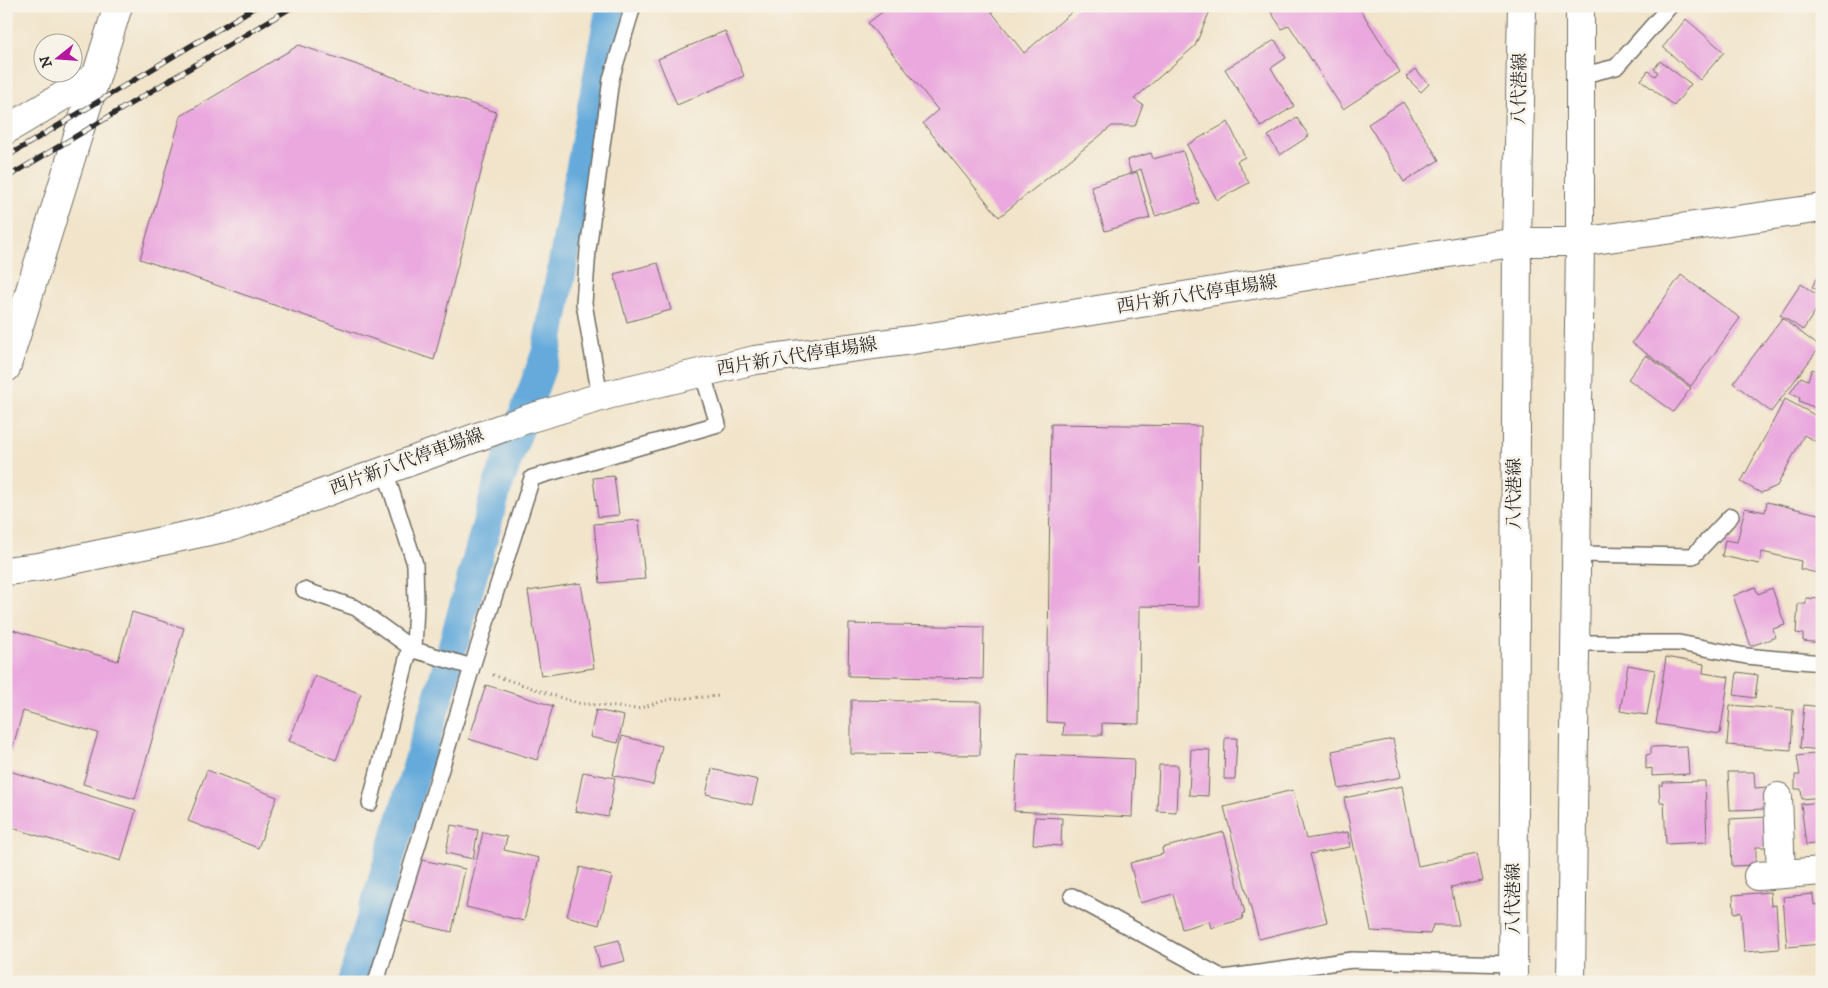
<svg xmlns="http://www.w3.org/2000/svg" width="1828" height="988" font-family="'IM FELL DW Pica','Noto Serif JP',serif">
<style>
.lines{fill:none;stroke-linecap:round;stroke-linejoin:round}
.canal{stroke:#65aadb;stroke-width:30}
.building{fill:#eaa8de}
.lane-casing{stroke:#706c63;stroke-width:18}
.street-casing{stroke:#706c63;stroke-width:30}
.secondary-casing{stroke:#706c63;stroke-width:30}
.path{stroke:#706c63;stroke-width:3;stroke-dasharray:1 4;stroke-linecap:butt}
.lane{stroke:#fff;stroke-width:15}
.street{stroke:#fff;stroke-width:28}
.secondary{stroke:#fff;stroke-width:28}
.rail-casing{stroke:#2b2b2b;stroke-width:5.5}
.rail{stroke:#f7f3e8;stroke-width:4;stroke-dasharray:11;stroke-linecap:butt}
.labels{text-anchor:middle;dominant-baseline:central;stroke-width:5;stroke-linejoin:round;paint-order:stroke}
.street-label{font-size:18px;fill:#2b2b2b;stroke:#f7f3e8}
</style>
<rect width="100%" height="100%" fill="#f7f3e8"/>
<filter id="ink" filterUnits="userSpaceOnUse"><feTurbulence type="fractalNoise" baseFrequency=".02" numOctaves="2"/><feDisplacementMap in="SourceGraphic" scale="10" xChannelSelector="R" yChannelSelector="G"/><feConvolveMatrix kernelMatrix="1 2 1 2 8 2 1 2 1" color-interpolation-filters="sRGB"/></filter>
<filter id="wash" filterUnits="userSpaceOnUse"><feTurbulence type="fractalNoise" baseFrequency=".0096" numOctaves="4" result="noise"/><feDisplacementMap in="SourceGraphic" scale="20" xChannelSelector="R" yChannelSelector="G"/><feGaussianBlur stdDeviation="1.12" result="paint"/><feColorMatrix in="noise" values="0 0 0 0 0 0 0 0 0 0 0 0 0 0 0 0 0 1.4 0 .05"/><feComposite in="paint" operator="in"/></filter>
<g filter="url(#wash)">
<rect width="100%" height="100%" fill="#f1e4ca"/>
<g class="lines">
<path class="canal" d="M352 982 443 681 497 488 546 354 611 6"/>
</g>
<g id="blocks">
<path class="building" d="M890 6H987L1024 53 1079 6H1212L1195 46 1134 99 1143 105 1135 126H1112L999 217 923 123 938 110 868 23Z
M1267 6H1358L1400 72 1343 109 1289 25 1282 29Z
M1686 19 1724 52 1700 80 1663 47Z
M725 31 744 76 677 105 658 59Z
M1275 40 1286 58 1271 68 1294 106 1261 127 1225 69Z
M299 45 496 112 434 360 140 259 181 116Z
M1660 61 1691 84 1674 106 1641 80 1648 71 1655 76 1658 72 1654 69Z
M1415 69 1429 84 1421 92 1406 77Z
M1403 102 1439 160 1404 182 1368 124Z
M1297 118 1309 136 1280 155 1268 136Z
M1228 122 1245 157 1237 161 1249 183 1217 200 1187 145Z
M1183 151 1199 203 1155 216 1141 169 1131 173 1127 160 1151 153 1153 159Z
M1137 172 1150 218 1105 231 1091 186Z
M658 263 671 310 627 322 614 274Z
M1822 268V296L1819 295 1821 292 1812 287Z
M1681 275 1740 318 1691 386 1632 343Z
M1801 284 1822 298V301L1803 330 1780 315Z
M1782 318 1820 347 1771 412 1733 383Z
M1646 355 1691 388 1673 412 1628 379Z
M1812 369 1822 373V400L1818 409 1799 401 1800 398 1790 393 1801 377 1808 380Z
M1785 399 1822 419V445L1804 435 1777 486 1761 493 1741 482Z
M1051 424 1201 426 1199 607 1140 606 1139 724 1102 723V735H1063L1064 723 1047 722Z
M614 476 619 515 598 517 593 478Z
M1767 502 1822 515V565L1818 564 1817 573 1800 569 1801 561 1762 552 1759 564 1722 556 1725 540 1737 542 1745 508 1765 512Z
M639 520 645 579 600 583 594 524Z
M581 583 594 668 541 676 528 591Z
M1755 587 1758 594 1772 588 1785 625 1773 629 1776 637 1751 646 1733 596Z
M1806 598 1822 599V643L1803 641V634L1796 633 1798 604H1806Z
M132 612 184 628 135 799 83 784 98 733 23 711 11 753 6 751V628L118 661Z
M849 624 984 627 983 679 848 676Z
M1666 657 1704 664 1703 673 1729 677 1720 734 1656 724Z
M1628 665 1655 670 1647 715 1620 711Z
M1737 672 1758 675 1755 698 1734 695Z
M315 676 361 694 336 760 289 741Z
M486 685 553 706 537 760 469 739Z
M851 700 981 702 980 755 851 754Z
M1730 705 1793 710 1791 750 1727 745Z
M1804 705 1822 707V750L1800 748Z
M596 710 624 716 618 743 590 737Z
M622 736 662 746 653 785 613 775Z
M1225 738H1237L1235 779H1224Z
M1393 739 1401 777 1339 789 1332 751Z
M1687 746 1689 774 1652 776V768L1646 769V755L1651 754V747Z
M1191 749 1210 750 1208 796 1189 795Z
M1822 753V797L1802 799 1801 789H1795V775H1800L1797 756Z
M1017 754 1134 759 1132 817 1014 811Z
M1159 765H1178L1176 812 1157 811Z
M712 769 758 780 752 805 706 794Z
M6 770 136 810 121 861 6 826Z
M207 770 277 797 258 848 188 821Z
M583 772 615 778 608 817 575 811Z
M1728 772H1754L1755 788 1766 787 1767 809 1730 810Z
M1705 781 1707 842 1666 844 1664 802H1660L1659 785H1663V782Z
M1402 786 1418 866 1477 854 1483 881 1451 887 1459 925H1433L1430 934 1371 931 1344 798Z
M1293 790 1306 839 1348 832 1350 847 1310 854 1327 922 1259 939 1224 807Z
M1822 802V843L1806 845 1801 804Z
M1035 817 1062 818 1061 846 1033 844Z
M1768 817 1769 847H1756V865L1732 866 1730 819Z
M451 825 478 830 473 859 446 853Z
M483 832 507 837 504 850 539 858 524 921 466 907Z
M1224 832 1245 913H1242L1243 919 1211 928 1209 921 1182 929 1173 894 1140 903 1130 863 1163 854 1162 848Z
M417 859 465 869 452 932 404 921Z
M580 867 612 876 599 925 567 916Z
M1770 892 1771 906 1776 905 1779 949 1744 952 1741 912 1734 913 1733 895Z
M1813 894 1814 905 1821 904 1822 944 1787 947 1783 897Z
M619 940 625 961 600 967 595 946Z"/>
</g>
</g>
<g filter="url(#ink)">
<use href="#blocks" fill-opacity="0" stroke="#706c63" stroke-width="1"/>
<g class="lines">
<defs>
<path id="lane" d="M1580 76 1616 67 1670 6
M600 397 584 303 588 250 611 79 633 6
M1576 554 1693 556 1731 516
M304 590 356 608 414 650 416 604 415 564 385 471
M1575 643H1679L1746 656 1822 663
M414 650 472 667
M370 803 410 647
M1072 896 1223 978 1352 960 1514 964
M376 982 476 654 532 478 718 424 702 372"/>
<path id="street" d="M6 130 96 76
M1778 797 1781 874
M1758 876 1822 871"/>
<path id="secondary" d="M6 368 118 6
M6 571 39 567 233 526 524 420 611 394 755 360 912 340 1517 242H1580L1822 208
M1513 982 1517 242 1522 6
M1571 982 1580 242V6"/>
</defs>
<use href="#lane" class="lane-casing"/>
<use href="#street" class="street-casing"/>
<use href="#secondary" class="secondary-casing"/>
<path class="path" d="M493 675 577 703 637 709 670 699 719 696"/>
<use href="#lane" class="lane"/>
<use href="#street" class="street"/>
<use href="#secondary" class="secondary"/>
<defs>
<path id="rail" d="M6 157 257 6
M6 178 294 6"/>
</defs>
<use href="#rail" class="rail-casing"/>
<use href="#rail" class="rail"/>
</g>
</g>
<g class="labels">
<g class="street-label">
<text transform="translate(1520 89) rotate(-89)">八代港線</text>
<text transform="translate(1197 295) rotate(-9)">西片新八代停車場線</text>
<text transform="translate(797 357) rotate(-9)">西片新八代停車場線</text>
<text transform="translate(407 462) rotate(-20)">西片新八代停車場線</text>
<text transform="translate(1515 494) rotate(-90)">八代港線</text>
<text transform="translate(1514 899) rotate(-90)">八代港線</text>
</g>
</g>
<rect width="1828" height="988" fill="none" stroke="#f7f3e8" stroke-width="25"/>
<g transform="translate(58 58) rotate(253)"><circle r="24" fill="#f7f3e8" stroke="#a5a39c"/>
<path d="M0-4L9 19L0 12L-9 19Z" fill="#b5179e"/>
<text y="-8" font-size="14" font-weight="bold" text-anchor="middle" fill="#2b2b2b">N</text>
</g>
</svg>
